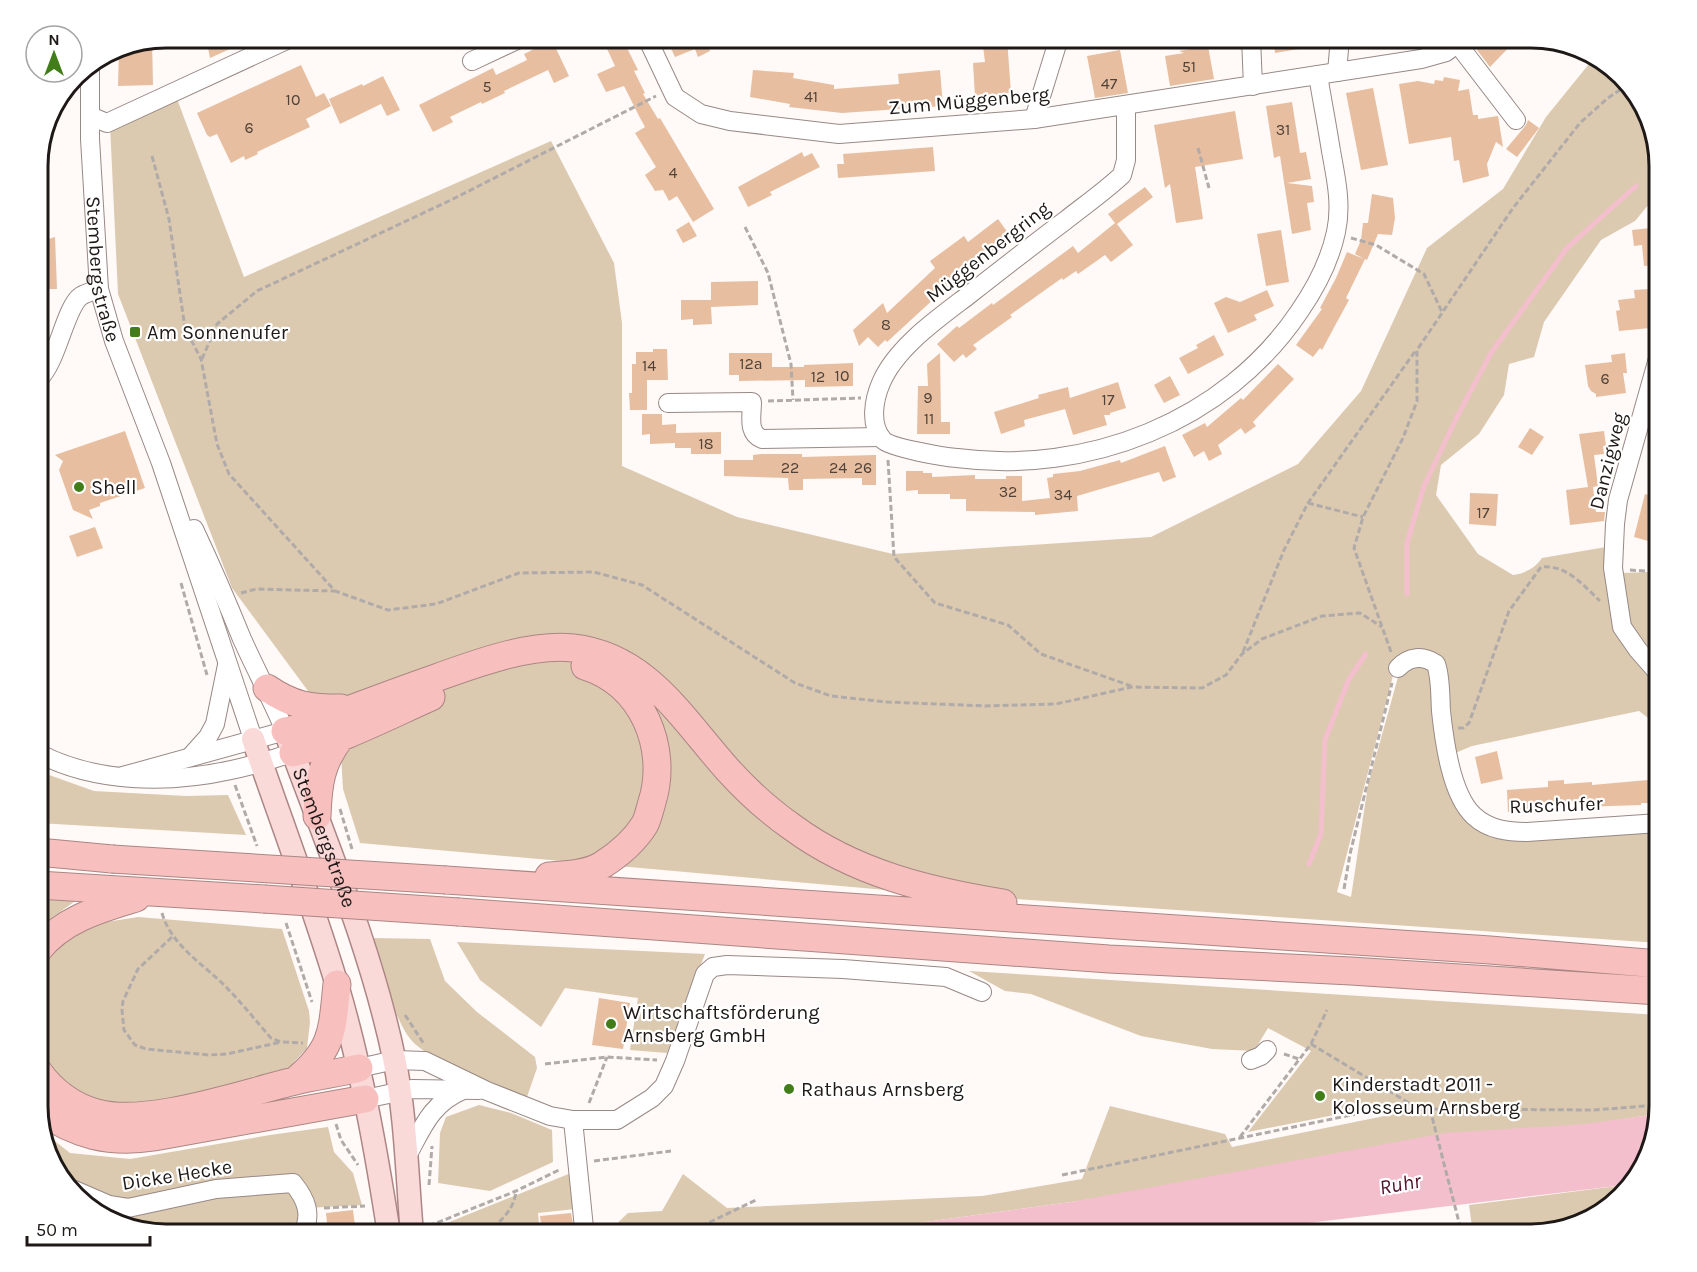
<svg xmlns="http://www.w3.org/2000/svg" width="1697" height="1272" font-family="Karla,sans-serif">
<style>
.green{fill:#dccab0}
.water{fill:#f3bfcd}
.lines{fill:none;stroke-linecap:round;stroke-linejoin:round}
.stream{stroke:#f3bfcd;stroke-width:5}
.building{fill:#e7bfa0}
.minor-casing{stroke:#978985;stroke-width:20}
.major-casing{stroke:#ab8684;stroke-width:25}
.highway-casing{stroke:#ab8684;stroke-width:29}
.path{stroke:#b0aba9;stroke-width:3;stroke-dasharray:6 3;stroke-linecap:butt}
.minor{stroke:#fff;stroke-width:18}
.major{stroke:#fad9d9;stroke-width:22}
.highway{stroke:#f7c0bf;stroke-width:27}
.highway-bridge-casing{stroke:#ab8684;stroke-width:29;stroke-linecap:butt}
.highway-bridge{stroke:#f7c0bf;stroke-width:27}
.poi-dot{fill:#417e1a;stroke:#fff;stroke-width:2}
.labels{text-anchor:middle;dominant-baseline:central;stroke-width:4.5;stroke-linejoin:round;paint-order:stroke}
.number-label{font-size:16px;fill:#504239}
.street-label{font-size:20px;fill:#1e1917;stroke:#fff}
.poi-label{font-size:20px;fill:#1e1917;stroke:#fff;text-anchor:start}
.water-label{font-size:21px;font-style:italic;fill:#4f122a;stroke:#fff}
.rim{fill:none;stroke:#1e1917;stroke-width:3}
</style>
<rect width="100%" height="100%" fill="#fff9f7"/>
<path class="green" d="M1593 59 1610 64 1646 109 1659 165V192L1635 221 1601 240 1544 322 1534 357 1509 364 1504 395 1479 434 1441 465 1436 495 1478 554 1513 575C1526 573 1535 568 1542 558L1606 547 1639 665 1659 685V726L1639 711 1472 746 1453 754 1436 661 1395 668 1337 892 1351 897 1368 785 1400 670 1431 665 1442 731 1476 822 1659 825V943L897 891 360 843 343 789 341 755 311 695 232 588 118 294 110 125 177 99 244 277 551 141 614 263 622 323V466L737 517 893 554 1151 537 1298 464 1361 391 1427 248 1503 189 1546 117Z
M1650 572 1659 574V666L1637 644 1625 607 1621 573Z
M38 771 94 791 186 796 228 795 246 835 38 823Z
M38 896 78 899 50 919 38 932Z
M138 917 282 929 309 1011 310 1022 307 1048 293 1063 296 1070 144 1107 82 1097 41 1060 38 1053V970L47 953 72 935 106 922Z
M372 938 430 939 445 981 477 1012 535 1057 537 1068 527 1097C494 1083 441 1067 415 1044 394 1025 381 965 372 938Z
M457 942 705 954 667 1053 630 1050 638 998 565 988 541 1027 480 980Z
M969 971 1659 1015V1107L1657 1114 1071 1202 889 1227 825 1225 742 1231 729 1234H587L609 1231 628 1213 662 1211 683 1174 727 1208 982 1196 1082 1179 1110 1106 1225 1134 1232 1147 1399 1113 1395 1103 1248 1132 1311 1051 1268 1028 1254 1051 1212 1049 1141 1036 1031 994 1005 991Z
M479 1105 511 1113 552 1130 553 1162 490 1191 438 1183 440 1133 446 1117Z
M328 1127 334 1152 353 1173 362 1205 307 1208 304 1221 234 1234H165L87 1208 51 1163 42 1131 70 1153 130 1159 270 1135Z
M571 1173 575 1209 538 1213 540 1234H433L432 1229Z
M1633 1184 1588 1221 1531 1234H1473L1469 1205Z"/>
<path class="water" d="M1657 1114 1633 1184 1308 1223 1256 1234H729L742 1231 825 1225 889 1227 1071 1202 1445 1133 1585 1124Z"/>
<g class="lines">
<path class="stream" d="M1407 594V543L1424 486 1458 415 1491 353 1567 248 1636 186
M1309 864 1321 834 1325 740 1349 679 1366 654"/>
</g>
<path class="building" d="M206 38H254L210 58Z
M602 38H622L638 70 634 71 645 93 643 94 658 119 660 118 714 209 693 222 677 196 669 201 663 190 655 191 645 175 656 167 635 133 645 127 639 116 624 86 606 92 597 74 615 66Z
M666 38H719L707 43 710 51 698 57 695 49 675 57Z
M982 38H1007L1011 93 975 97 973 63 985 62Z
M1273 38H1321L1322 45 1275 53Z
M1489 38H1518L1490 67 1477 50Z
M152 40 153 85 118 86 119 47Z
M552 40 569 76 554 83 548 70 504 91 505 93 482 104 481 102 450 117 453 122 433 132 419 105 493 68 496 75 527 60 524 54Z
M1208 46 1214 79 1170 86 1165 56 1184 53 1179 51Z
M1120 50 1128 93 1095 98 1087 56Z
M301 65 316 97 324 93 331 106 306 119 310 127 257 152 258 154 245 160 244 156 231 163 217 134 210 137 207 135 197 113Z
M753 70 794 73 793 78 834 85V89L899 84 898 74 940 70 943 106 842 113 789 107 790 104 750 97Z
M383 76 400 110 387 116 381 104 340 124 329 99 362 84 363 86Z
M1444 77 1460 80 1458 91 1469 89 1473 115H1478V119L1498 116 1503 147 1496 142 1487 164 1489 176 1463 183 1459 160 1454 161 1451 137 1409 144 1399 84 1418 81 1434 84 1435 80 1443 81Z
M1373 88 1388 165 1361 170 1346 93Z
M1292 102 1300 153 1306 152 1311 179 1287 183 1312 186 1314 202 1307 203 1311 230 1292 234 1280 156 1274 158 1266 106Z
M1235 111 1243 159 1195 167 1203 219 1176 223 1170 184 1165 188 1154 125Z
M1528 120 1539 128 1517 157 1506 149 1526 125Z
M933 147 935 171 838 178 837 164H844L843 154Z
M802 152 804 157 812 153 820 167 770 192 772 195 748 207 738 187Z
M1145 187 1153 197 1117 224 1133 245 1111 262 1105 255 1078 274 1076 271 1063 280 1062 278 1010 315 1012 317 973 345 977 349 966 358 963 354 954 362 937 344 957 326 959 328 992 303 993 305 1073 246 1078 253 1115 223 1108 214Z
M1372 194 1393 198 1395 218 1392 235 1378 234 1367 260 1365 259 1346 298 1349 300 1337 322 1322 350 1320 348 1313 357 1296 345 1322 309 1320 308 1336 278 1347 252 1364 259 1355 254 1361 240 1363 223H1368Z
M998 219 1011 237 934 294 937 296 887 342 885 340 878 347 868 337 859 346 853 330 883 303 887 313 935 268 930 261 964 236 968 242Z
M689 222 697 236 683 243 676 230Z
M1659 227V265L1644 266 1642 245 1634 246 1632 230Z
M1281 230 1289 282 1266 286 1257 234Z
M55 237 57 289H38V242Z
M758 281V305L711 307 712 324 693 325V319L681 320V300H711V282Z
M1649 289 1651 307 1648 311 1650 328 1619 331 1616 311 1620 310 1618 300 1635 298 1634 290Z
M1267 290 1274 306 1254 315 1257 320 1228 333 1214 303 1226 297 1240 302Z
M1214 335 1224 355 1188 374 1179 358 1198 348 1196 345Z
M653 349H667L668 380H647V410H630L629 393H632V364H636V352H653Z
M729 353H772V367H804V365L853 363V386L805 387V380L739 381V375H729Z
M940 353 941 422H950V434H917L918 386H928L927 364Z
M1625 353 1627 373H1623L1626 393 1596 397V394L1591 391 1588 386 1585 365 1612 362 1611 355Z
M1278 364 1294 379 1253 422 1256 426 1245 434 1241 428 1218 445 1222 454 1209 461 1204 451 1194 457 1182 435 1205 423 1207 427 1241 398 1243 400Z
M1170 376 1180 395 1164 403 1154 385Z
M1118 382 1126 408 1110 413V415H1104L1107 425 1073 435 1065 409 1024 420 1025 426 1001 434 994 412 1039 398 1038 395 1068 387 1070 398Z
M642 414H662V425L676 424V433L721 432V454H691V448H675V443L650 444V434L642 435Z
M1530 428 1544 437 1532 455 1518 447Z
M125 431 145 488 100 503V506L89 510 93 519 73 510 59 470 63 461 55 455Z
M1604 431 1606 446H1603L1604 454 1594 455 1598 486 1593 487 1596 512H1605L1604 521 1570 525 1566 490 1588 487 1579 434Z
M1165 446 1176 477 1163 482 1159 472 1077 496 1078 511 1035 515V512L966 511V499H950V494H918V490L906 491V471H923V473H932V477L975 475V479H1006V476H1022V501L1050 498 1047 478 1053 477V474L1080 471 1120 460 1121 463Z
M761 454H802V457L876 455V485H862V478L803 479V490H789L788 478 724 476V460H753V455Z
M1470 493 1498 494 1496 526 1469 524Z
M1645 494 1659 498 1648 541 1634 537Z
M95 527 103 548 77 557 69 536Z
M1497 751 1503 779 1481 784 1475 757Z
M1659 779V792L1650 793 1651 803H1641V805L1579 807V801L1543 803V809L1508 812 1507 790 1548 787V781L1564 780V784L1592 782V785Z
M599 998 630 1003 623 1049 592 1045Z
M353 1210 356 1234H328L326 1213Z
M571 1213 575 1234H542L540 1216Z"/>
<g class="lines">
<defs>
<g id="minor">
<path d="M647 38 675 97 701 114 730 121 839 134 1034 119 1421 59 1446 52 1464 38"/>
<path d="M1251 38 1253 86"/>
<path d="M1457 43 1516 120"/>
<path d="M472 61 521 38"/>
<path id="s1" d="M90 64V139L99 289 114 341 161 463 253 739"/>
<path d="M1337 72 1340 38"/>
<path d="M1126 106V160L1122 175C1105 191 1085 205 1066 220 1034 244 1002 269 970 294 940 317 896 347 881 383 874 399 869 425 883 440 891 448 944 457 957 458 1087 475 1225 422 1299 312 1315 289 1330 260 1336 232 1342 205 1336 178 1331 151 1327 125 1322 100 1318 75"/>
<path d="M90 116 107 123 291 38"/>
<path d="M1034 119 1059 38"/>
<path d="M1659 355 1618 500 1615 524 1613 568 1622 627 1638 650 1659 674"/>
<path d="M38 380C58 361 65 307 81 296 86 293 93 291 99 289"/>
<path d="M668 403 752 402C752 416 747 433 762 439L880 437"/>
<path d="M1398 668C1409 656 1423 655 1436 664 1441 678 1440 696 1441 711 1444 740 1451 795 1474 816 1489 830 1509 832 1527 832L1659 823"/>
<path d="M38 753C95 783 168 784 231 770 252 766 272 759 293 753"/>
<path d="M191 756 208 737 215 724 227 665"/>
<path d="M123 776 285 731C272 700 256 670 242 639 227 602 211 565 194 529"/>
<path d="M1251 1060 1261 1056 1267 1050"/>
<path d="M359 1068 395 1060 425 1061 487 1091 550 1116 573 1120H617L652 1098 664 1086 675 1061 705 974 713 967 727 965 843 969 946 977 982 992"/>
<path d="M365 1099 412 1089 479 1090"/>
<path d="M573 1120 584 1228"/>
<path d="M406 1158C422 1129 430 1104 463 1090"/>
<path d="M72 1189 109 1205 128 1208 216 1189 293 1183C306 1199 313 1215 302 1234"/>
</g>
<g id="major">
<path d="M253 739C281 821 312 902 337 985 361 1066 376 1150 389 1234"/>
<path id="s2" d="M288 739C326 843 371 948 394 1058 406 1115 407 1176 412 1234"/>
</g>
<path id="highway" d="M267 688C293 706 310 708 341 708
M285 731 301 728C340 713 380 698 419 684 464 668 525 643 573 648 647 656 683 720 728 770 747 791 769 811 792 827 854 873 929 891 1003 903
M293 753C340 741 386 717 431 697
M317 816C318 784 321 761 342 736
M38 852 112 859
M549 876C566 875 587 874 602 865 618 855 635 840 645 824 648 818 650 809 652 802 669 748 642 683 585 666
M446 880 1490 950 1659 964
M38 885 264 899
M459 912 1109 959 1351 971 1659 991
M38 950C63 919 100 909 136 898
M38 1071C52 1091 73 1107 97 1113 148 1127 243 1093 295 1081 316 1076 338 1073 359 1068
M296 1080C334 1048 332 1031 337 984
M38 1109C75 1135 109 1144 154 1137L365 1099"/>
</defs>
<use href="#minor" class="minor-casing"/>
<use href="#major" class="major-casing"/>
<use href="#highway" class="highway-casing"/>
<path class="path" d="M1198 148 1209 188
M152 156 169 219 185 328 201 359 217 444 229 474 335 591 388 610 436 604 519 573 594 572 642 585 795 683 831 696 887 702 986 706 1056 704 1132 687 1202 688 1226 675 1242 654 1262 639 1322 616 1360 613 1382 627
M745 227 768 273 791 364 793 400
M1351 238 1376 245 1424 274 1442 312
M202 359 217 324 257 291 451 200 656 96
M768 401 861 398
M888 460 894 557 935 603 1008 625 1041 654 1131 686
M1308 503 1363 517
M1630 570 1659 572
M181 583 207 675
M241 593 256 589 335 591
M1243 652 1284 550 1308 503 1416 350
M1391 652 1354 548 1363 517 1403 438 1417 401V350L1513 208 1580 123 1608 98 1627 85
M1458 728H1463L1469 723 1509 611 1541 567C1566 564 1583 585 1600 601
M235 785 257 846
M340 809 352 849
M1344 889 1350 854 1392 683
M162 913C171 945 202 963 225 986 241 1002 256 1021 271 1038L281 1042 303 1043
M286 923 312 1002
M172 937 138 969 123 1001 122 1010 124 1030 135 1045 146 1049 209 1055 227 1054 281 1042
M405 1015 424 1044
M1311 1044 1409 1103
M1284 1054 1299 1059
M545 1064 607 1057 657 1060
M589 1103 607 1057
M1430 1109 1462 1234
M336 1124 341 1140 358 1165
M1240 1137 1311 1044 1327 1010
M594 1161 671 1151
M1062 1175 1409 1103 1430 1109 1594 1110 1659 1105
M429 1185 432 1146
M324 1208 365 1206
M429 1226 516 1191 561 1169
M486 1234C500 1221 514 1211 516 1191
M685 1234 756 1200"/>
<use href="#minor" class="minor"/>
<use href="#major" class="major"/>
<use href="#highway" class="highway"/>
<defs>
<path id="highway-bridge" d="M112 859 446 880
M264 899 459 912"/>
</defs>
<use href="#highway-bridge" class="highway-bridge-casing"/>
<use href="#highway-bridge" class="highway-bridge"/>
</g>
<g class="poi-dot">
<rect x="129" y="326" width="12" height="12" rx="3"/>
<circle cx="79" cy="487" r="6"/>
<circle cx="611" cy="1024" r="6"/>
<circle cx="789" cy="1089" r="6"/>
<circle cx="1320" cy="1096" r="6"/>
</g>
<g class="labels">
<g class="number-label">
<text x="1189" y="66">51</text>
<text x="1109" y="83">47</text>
<text x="487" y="86">5</text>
<text x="811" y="96">41</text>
<text x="293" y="99">10</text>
<text x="249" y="127">6</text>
<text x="1283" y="129">31</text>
<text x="673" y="172">4</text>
<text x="886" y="324">8</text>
<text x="751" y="363">12a</text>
<text x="649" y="365">14</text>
<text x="842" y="375">10</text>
<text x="818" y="376">12</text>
<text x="1605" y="378">6</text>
<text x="928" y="397">9</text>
<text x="1108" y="399">17</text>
<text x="929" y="418">11</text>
<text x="706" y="443">18</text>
<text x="790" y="467">22</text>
<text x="838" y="467">24</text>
<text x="863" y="467">26</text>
<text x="1008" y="491">32</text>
<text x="1063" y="494">34</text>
<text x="1483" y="512">17</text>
</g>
<g class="street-label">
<text transform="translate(969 101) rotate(-5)">Zum Müggenberg</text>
<text transform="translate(988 252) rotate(-38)">Müggenbergring</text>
<text stroke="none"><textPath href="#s1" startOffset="206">Stembergstraße</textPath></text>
<text transform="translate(1608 461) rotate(-76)">Danzigweg</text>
<text transform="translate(1556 805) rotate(-2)">Ruschufer</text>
<text stroke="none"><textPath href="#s2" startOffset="105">Stembergstraße</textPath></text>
<text transform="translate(177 1175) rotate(-9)">Dicke Hecke</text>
</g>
<g class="poi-label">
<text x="147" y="332">Am Sonnenufer</text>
<text x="91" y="487">Shell</text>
<text x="623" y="1012">Wirtschaftsförderung<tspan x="623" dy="23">Arnsberg GmbH</tspan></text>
<text x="1332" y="1084">Kinderstadt 2011 -<tspan x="1332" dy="23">Kolosseum Arnsberg</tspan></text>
<text x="801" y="1089">Rathaus Arnsberg</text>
</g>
<g class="water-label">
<text transform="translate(1400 1184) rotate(-10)">Ruhr</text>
</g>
</g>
<path d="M0 0H1697V1272H0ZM166 48H1531A118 118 0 0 1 1649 166V1106A118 118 0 0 1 1531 1224H166A118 118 0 0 1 48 1106V166A118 118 0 0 1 166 48Z" fill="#fff" fill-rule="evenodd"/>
<path class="rim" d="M166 48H1531A118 118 0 0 1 1649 166V1106A118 118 0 0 1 1531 1224H166A118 118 0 0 1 48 1106V166A118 118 0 0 1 166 48Z"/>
<g transform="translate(54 54)"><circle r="28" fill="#ffffff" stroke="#a5a3a2" stroke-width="1.5"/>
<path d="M0-4.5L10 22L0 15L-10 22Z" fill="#417e1a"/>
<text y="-9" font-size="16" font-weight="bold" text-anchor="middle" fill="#1e1917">N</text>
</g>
<path d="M27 1236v9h123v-9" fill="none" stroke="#1e1917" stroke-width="3"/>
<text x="36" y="1236" font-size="18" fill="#1e1917" stroke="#ffffff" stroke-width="4.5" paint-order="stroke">50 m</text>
</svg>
